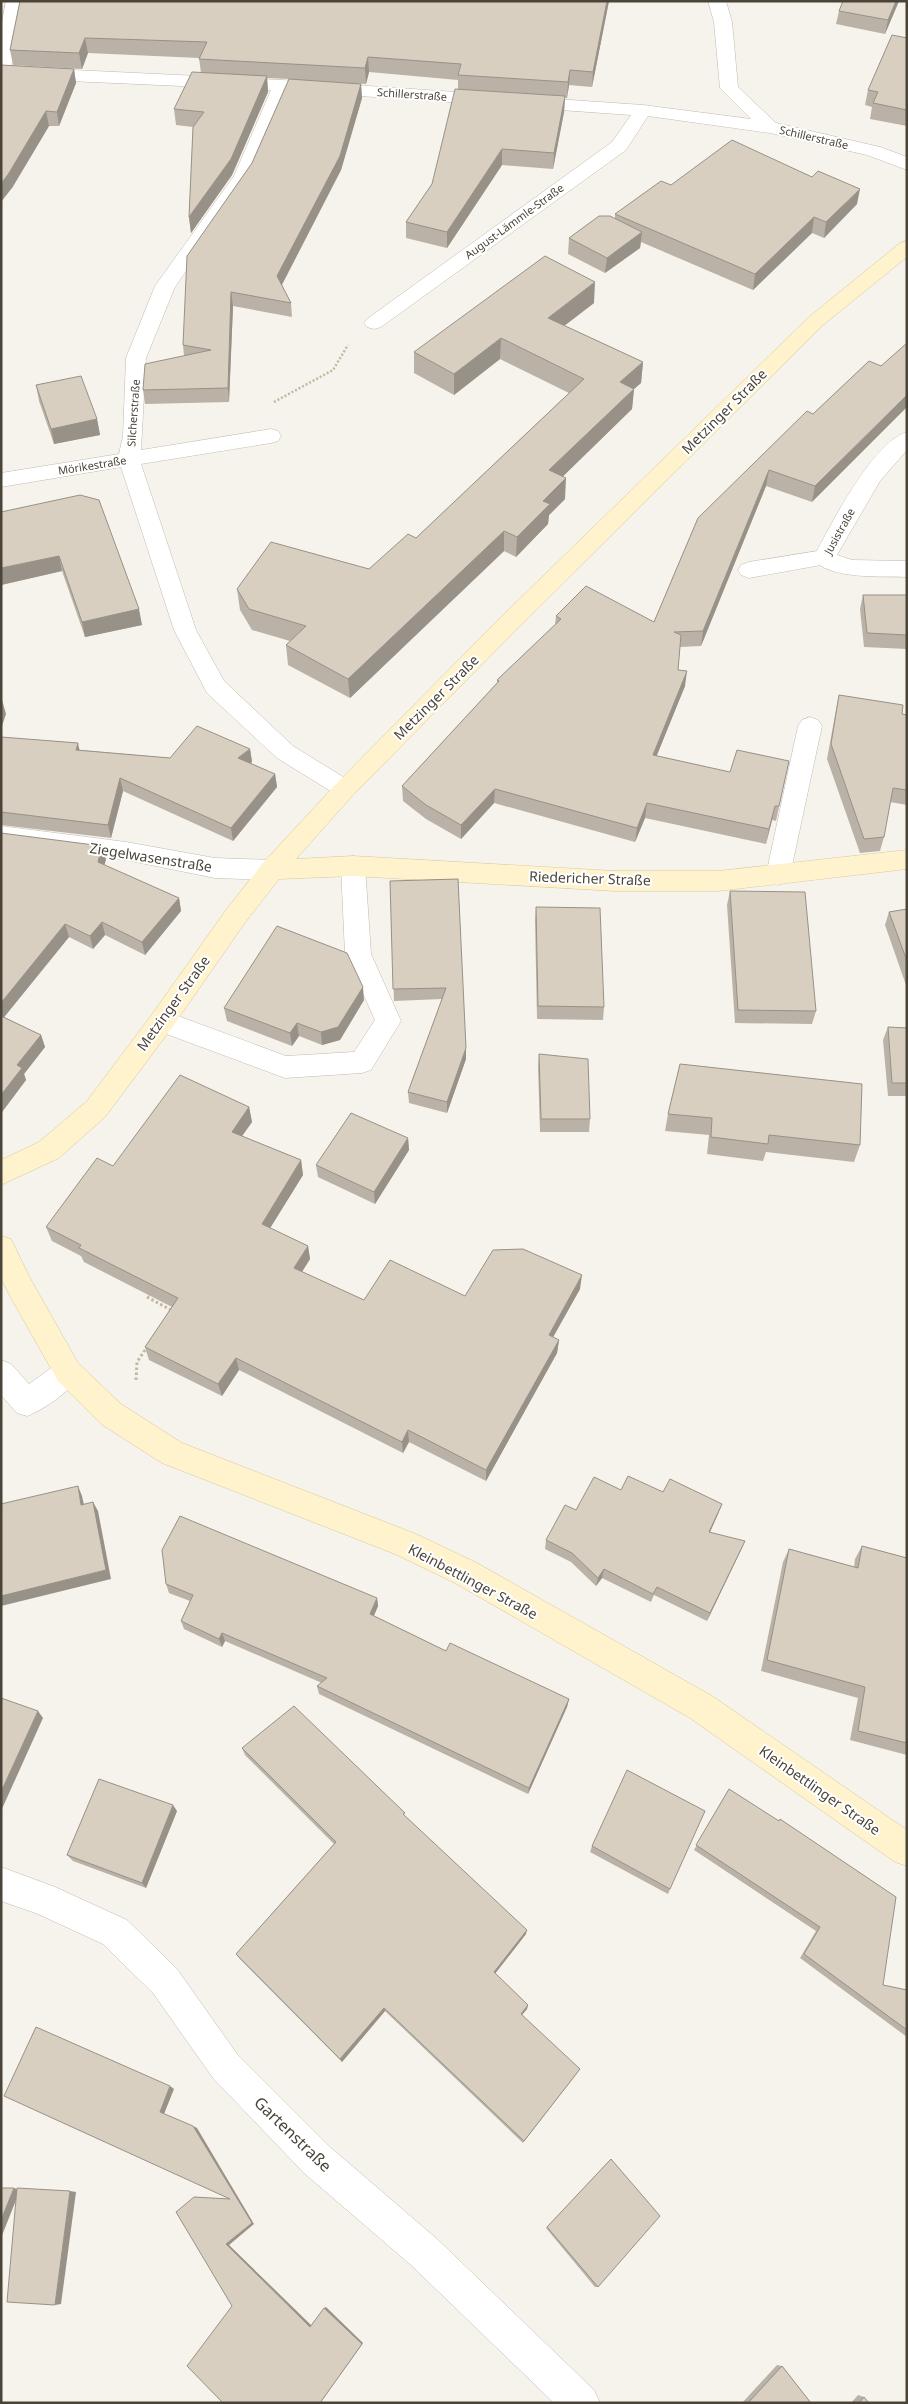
<svg xmlns="http://www.w3.org/2000/svg" width="908" height="2404" font-family="'Noto Sans',sans-serif">
<style>
.lines{fill:none;stroke-linecap:round;stroke-linejoin:round}
.lane-casing{stroke:#c2bbae;stroke-width:1}
.street-casing{stroke:#c2bbae;stroke-width:1}
.secondary-casing{stroke:#d6c79b;stroke-width:1}
.path-far1{stroke:#c4b79f;stroke-width:2.5;stroke-dasharray:2 2;stroke-linecap:butt}
.path{stroke:#c4b79f;stroke-width:3;stroke-dasharray:2.5 2.5;stroke-linecap:butt}
.lane{fill:#fff;fill-rule:evenodd}
.street{fill:#fff;fill-rule:evenodd}
.secondary{fill:#fff3cd;fill-rule:evenodd}
.wall{fill:#bab2a6}
.shaded-wall{fill:#979187}
.building{fill:#d8cfc1;stroke:#979187}
.labels{text-anchor:middle;dominant-baseline:central;stroke-width:4;stroke-linejoin:round;paint-order:stroke}
.far-street-label{font-size:11px;fill:#4b4439;stroke:#fff}
.street-label{font-size:14px;fill:#4b4439;stroke:#fff}
.near-street-label{font-size:16px;fill:#4b4439;stroke:#fff}
</style>
<rect width="100%" height="100%" fill="#f6f3ec"/>
<g class="lines">
<defs>
<path id="lane" d="M824 550 832 553 835 558 832 563 749 578 741 575 738 570 741 565 749 562Z
M810 717 818 720 822 726 790 875 787 882 778 885 769 882 766 875 798 726 802 720Z
M353 856 362 859 365 866 371 954 401 1021 371 1070 362 1073 285 1078 153 1029 149 1021 153 1013 162 1010 286 1056 354 1052 375 1020 345 954 341 866 344 859Z
M68 1359 78 1363 82 1372C75 1388 44 1410 27 1416L17 1413 1 1395V1360L11 1364 29 1384 58 1363Z"/>
<path id="street" d="M6 1H24L11 67 282 80 643 105 751 119 720 88 714 22 708 1H726L732 22 738 87 776 123 880 147 907 157V170L867 155 770 133 648 116 626 150 381 327 374 329 367 327 364 323 367 319 612 142 631 115 289 91 252 176 175 287 146 358 141 450 271 429 278 431 281 436 278 441 271 443 141 464 196 630 224 681 293 746 353 783 357 789 353 795 345 798 337 795 277 758 207 693 174 630 121 467 1 487V473L119 454 123 436 126 358 155 286 234 176 271 90 1 78V27Z
M907 432V450L880 481 837 555 852 560 907 561V577C884 576 826 580 813 558 830 527 872 442 907 432Z
M1 826 126 842 215 858 272 860 281 863 284 870 281 877 272 880 215 878 126 860 1 844Z
M1 1867 55 1887 127 1920 177 1969 237 2054 330 2147 437 2239 594 2390 600 2403H554L411 2265 304 2173 213 2078 153 1993 103 1944 38 1914 1 1901Z"/>
<path id="secondary" d="M907 241V257L823 325 513 633 353 795 296 859 353 856 615 871H718L907 850V869L718 891H615L353 876 279 879 244 924 171 1029 105 1117 59 1158 1 1185V1160L39 1142 87 1101 153 1013 226 910 263 863 337 783 497 621 809 317 900 243Z
M1 1236 11 1239 30 1278 78 1363 121 1404 182 1443 416 1534 477 1563 712 1696 907 1830V1866L895 1862 690 1718 455 1583 395 1554 162 1463 101 1424 58 1381 10 1296 1 1278Z"/>
</defs>
<use href="#lane" class="lane-casing"/>
<use href="#street" class="street-casing"/>
<use href="#secondary" class="secondary-casing"/>
<path class="path-far1" d="M274 402 333 370 348 345"/>
<path class="path" d="M150 1293 147 1297 171 1310
M136 1380 137 1362 147 1347"/>
<use href="#lane" class="lane"/>
<use href="#street" class="street"/>
<use href="#secondary" class="secondary"/>
</g>
<path class="wall" d="M20 1H609L592 87 569 85 567 98H565L564 112 553 169 502 165 447 248 406 238V222L432 184 458 89V80L369 72 366 84 347 83 361 84 362 98 341 170 282 285 291 303 292 317 233 306 229 402 145 404 143 390 184 356 183 345 252 163 289 79 267 78 268 92 232 175 191 233 189 217 193 127 176 125 174 109 201 73 199 58 88 53 82 69 13 65 10 50Z
M843 1H899L885 34 836 24 839 11Z
M907 38V126L870 119 872 107 865 105 868 90Z
M1 65 74 69 76 83 59 126H49L12 188Z
M671 185 857 204 824 238 812 233 753 290 641 242 640 248 605 273 568 254 569 238 615 219V214Z
M594 303 564 326 643 362 641 383 634 389 632 409 563 476 565 499 549 515 548 524 516 557 504 551 350 698 288 665 286 645 290 641 252 630 240 610 237 589 369 569 416 538 569 393 500 359 454 395 414 373V352Z
M869 361 812 502 766 486 701 646 680 647 678 670 685 686 656 756 730 772 789 761 776 821 772 820 766 844 645 818 635 842 494 803 461 839 426 819 403 801 402 786 497 683V680L555 625 556 616 654 622 698 518 813 414Z
M36 385 97 419 100 435 54 444 39 401Z
M99 500 142 625 85 637 62 571 1 585Z
M863 595H907V649L864 647 860 609Z
M839 695 907 715V805L890 802 884 837 880 851 860 853 827 759 836 710Z
M1 737 80 750 170 758 250 749 252 762 250 763 275 774 277 787 233 841 123 791 111 838 1 825Z
M1 833 106 859 104 865 179 898 181 911 145 955 105 935 93 949 69 937 4 1017 41 1035 45 1047 24 1074 26 1080 2 1112Z
M458 879 466 1059 447 1113 409 1103 408 1092 442 999 394 1001 390 881Z
M730 891 816 1011 812 1024 735 1023 727 905Z
M536 907 604 1007 603 1020 537 1019 535 921Z
M907 909V988L885 925 889 912Z
M364 1000 340 1040 322 1045 299 1036 292 1046 227 1021 224 1008Z
M888 1027 907 1028V1096H888L883 1040Z
M539 1054 590 1119 589 1132H540L538 1067Z
M680 1064 860 1145 854 1162 766 1152 763 1161 707 1154 709 1135 665 1131 668 1114Z
M249 1107 252 1122 242 1136 301 1160 303 1175 270 1228 308 1246 310 1259 302 1272 364 1300 465 1296 580 1289 553 1337 559 1340 557 1353 486 1481 409 1442 403 1453 239 1370 222 1396 149 1360 145 1347 172 1307 84 1262 81 1256 52 1241 46 1227 113 1166Z
M408 1138 409 1150 375 1204 318 1177 316 1165Z
M621 1490 722 1504 718 1514 710 1532 741 1550 707 1621 654 1595 651 1602 602 1578 596 1586 571 1562 545 1549 546 1540 576 1510Z
M862 1546 907 1558V1755L850 1740 858 1698 761 1671 783 1562 789 1549 854 1567 855 1559Z
M166 1584 377 1598 378 1606 374 1616 446 1651 569 1699 567 1707 528 1794 319 1694 317 1686 322 1683 225 1641 222 1647 184 1629 181 1621 190 1601 169 1593Z
M242 1748 405 1816 526 1934 495 1974 528 2005 527 2009 522 2015 578 2072 523 2143 385 2011 342 2062 239 1958 236 1954 334 1844 245 1755Z
M729 1789 883 1985 907 1990V2037L800 1958 816 1931 694 1850Z
M177 1811 146 1888 73 1861 67 1855Z
M592 1846 670 1889 668 1894 590 1852Z
M611 2159 598 2287H595L546 2228Z
M777 2365 782 2366 811 2403H742Z
M858 2395 864 2397 869 2403H851Z"/>
<path class="shaded-wall" d="M607 1H609L592 87 593 72Z
M896 1H899L885 34 888 20Z
M85 38 88 53 82 69 79 53Z
M368 57 369 72 366 84 365 68Z
M74 69 76 83 59 126 57 112Z
M570 70 569 85 567 98 568 82Z
M267 76 268 92 232 175 191 233 189 217Z
M361 84 362 98 341 170 279 290 277 276Z
M565 96 564 112 553 169 554 153Z
M46 111 49 126 12 188 1 202V184Z
M502 149V165L447 248V232Z
M860 189 857 204 824 238 826 222Z
M814 217 812 233 753 290 755 274Z
M642 232 640 248 605 273 607 258Z
M595 282 594 303 547 339 548 318Z
M231 292 233 306 229 402 228 388Z
M501 338 500 359 454 395V374Z
M643 362 641 383 634 389 632 409 548 491 549 470 620 382Z
M907 395V407L812 502 815 486Z
M97 419 100 435 54 444 51 429Z
M769 470 766 486 701 646 703 631Z
M566 478 565 499 549 515 548 524 516 557 517 537 543 501Z
M504 531V551L350 698 348 679Z
M59 556 62 571 1 585V568Z
M139 609 142 625 85 637 82 622Z
M687 671 685 686 651 770 653 755Z
M2 700 6 714 1 729V702Z
M78 743 81 757 76 750Z
M250 749 252 762 239 771 238 758Z
M275 774 277 787 233 841 231 828Z
M120 778 123 791 111 838 108 825Z
M495 789 494 803 461 839V825Z
M647 803 645 818 635 842 637 828Z
M775 806 772 820 766 844 769 829Z
M102 846 106 859 102 875 98 862Z
M179 898 181 911 145 955 142 942Z
M102 922 105 935 93 949 90 936Z
M65 924 69 937 1 1021V1003Z
M363 987 364 1000 340 1040 322 1045 321 1032Z
M297 1023 299 1036 292 1046 290 1033Z
M41 1035 45 1047 24 1074 26 1080 2 1112 1 1095 17 1065Z
M466 1048V1059L447 1113V1102Z
M249 1107 252 1122 235 1146 232 1132Z
M408 1138 409 1150 375 1204 374 1192Z
M301 1160 303 1175 264 1238 262 1224Z
M308 1246 310 1259 296 1281 294 1268Z
M582 1275 580 1289 547 1348 549 1335Z
M559 1340 557 1353 486 1481V1470Z
M236 1358 239 1370 222 1396 218 1384Z
M408 1430 409 1442 403 1453 402 1442Z
M78 1486 82 1496 86 1514 81 1505Z
M93 1502 98 1511 111 1579 1 1606V1596Z
M722 1504 718 1514 706 1541 709 1532Z
M745 1541 741 1550 707 1621 710 1613Z
M604 1569 602 1578 596 1586 598 1578Z
M377 1598 378 1606 371 1622 370 1614Z
M222 1633 225 1641 222 1647 219 1639Z
M569 1699 567 1707 528 1794 529 1788Z
M38 1711 43 1718 1 1811V1792Z
M173 1805 177 1811 146 1888 142 1883Z
M527 1930 526 1934 493 1976 494 1972Z
M528 2005 527 2009 520 2017 521 2014Z
M384 2008 385 2011 342 2062 340 2059Z
M170 2086 174 2089 164 2114 160 2112Z
M193 2126 197 2128 254 2224 229 2245 312 2326 310 2327 226 2244 252 2223Z
M14 2188 20 2190 1 2238V2220Z
M70 2191 76 2192 61 2304 55 2305Z
M326 2307 363 2343 320 2403 324 2308Z"/>
<path class="building" d="M20 1H607L593 72 570 70 568 82 458 75 461 64 368 57 365 68 199 59 207 42 85 38 79 53 10 50Z
M843 1H896L888 20 839 11Z
M892 35 907 38V110L873 103 878 92 868 90Z
M1 65 74 69 57 112 46 111 9 173 1 184Z
M192 72 267 76 231 159 189 217 193 127 204 112 174 109Z
M289 79 361 84 340 156 277 276 291 303 231 292 228 388 143 390 145 364 211 350 183 345 187 256 252 163Z
M455 89 565 96 554 153 502 149 447 232 406 222 432 184Z
M732 140 812 177 818 171 860 189 826 222 814 217 755 274 615 214 661 181 671 185Z
M599 216H610L642 232 607 258 569 238Z
M545 256 595 282 548 318 643 362 620 382 634 389 549 470 566 478 543 501 550 504 517 537 504 531 348 679 286 645 306 626 249 609 237 589 271 542 369 569 408 534 416 538 584 379 501 338 454 374 414 352Z
M907 343V395L815 486 769 470 703 631 674 632 681 635 678 670 687 671 653 755 730 772 737 750 789 761 779 806H775L769 829 647 803 637 828 495 789 461 825 426 805 402 786 499 681 497 680 561 619 556 616 586 586 654 622 698 518 807 411 813 414 869 361 881 366Z
M81 376 97 419 51 429 36 385Z
M80 495 99 500 139 609 82 622 59 556 1 568V512Z
M863 595H907V635L867 633Z
M839 695 903 705 902 714 907 715V790L893 788 884 837 864 839 831 744Z
M197 726 250 749 238 758 275 774 231 828 120 778 108 825 1 812V737L78 743 76 750 170 758Z
M1 833 102 846 98 862 179 898 142 942 102 922 90 936 65 924 1 1003Z
M458 879 466 1048 447 1102 408 1092 446 988 393 989 390 881Z
M730 891 805 892 816 1011 738 1010Z
M536 907 600 908 604 1007 538 1006Z
M907 909V961L889 912Z
M277 926 347 953 363 987 338 1027 321 1032 297 1023 290 1033 224 1008Z
M1 1016 41 1035 17 1065 22 1068 1 1095Z
M888 1027 907 1028V1083H892Z
M539 1054 588 1059 590 1119H541Z
M680 1064 862 1084 860 1145 769 1135 768 1144 711 1137 712 1118 668 1114Z
M180 1075 249 1107 232 1132 301 1160 262 1224 308 1246 294 1268 364 1300 390 1260 465 1296 493 1250 523 1249 582 1275 549 1335 559 1340 486 1470 408 1430 402 1442 236 1358 218 1384 145 1347 178 1298 79 1248 81 1245 46 1227 97 1158 113 1166Z
M351 1113 408 1138 374 1192 316 1165Z
M628 1476 663 1492 670 1479 722 1504 709 1532 745 1541 710 1613 657 1587 653 1594 604 1569 598 1578 572 1553 546 1540 565 1505 576 1510 594 1477 621 1490Z
M78 1486 81 1505 93 1502 106 1570 1 1596V1504Z
M180 1516 377 1598 370 1614 446 1651 450 1643 569 1699 529 1788 317 1686 327 1678 222 1633 219 1639 181 1621 193 1595 166 1584 162 1550Z
M862 1546 907 1558V1743L858 1731 865 1687 767 1660 789 1549 858 1568Z
M1 1698 38 1711 1 1792Z
M294 1706 405 1813 403 1814 527 1930 494 1972 528 2005 521 2014 580 2069 524 2141 384 2008 340 2059 236 1954 336 1842 242 1748Z
M627 1770 705 1811 670 1889 592 1846Z
M99 1779 173 1805 142 1883 67 1855Z
M729 1789 779 1821 780 1819 896 1897 883 1985 907 1990V2030L804 1954 820 1927 696 1845Z
M36 2027 170 2086 160 2112 193 2126 252 2223 226 2244 310 2327 324 2308 362 2344 320 2403H223L187 2366 232 2306 176 2212 194 2197 230 2199 4 2096Z
M611 2159 660 2216 598 2287 547 2227Z
M1 2188H14L1 2220Z
M17 2188 70 2191 55 2305 7 2302Z
M782 2366 811 2403H748Z
M864 2397 869 2403H859Z"/>
<g class="labels">
<g class="far-street-label">
<text transform="translate(412 94) rotate(4)">Schillerstraße</text>
<text transform="translate(814 137) rotate(13)">Schillerstraße</text>
<text transform="translate(514 221) rotate(-36)">August-Lämmle-Straße</text>
<text transform="translate(133 413) rotate(-86)">Silcherstraße</text>
<text transform="translate(92 465) rotate(-9)">Mörikestraße</text>
<text transform="translate(839 531) rotate(-61)">Jusistraße</text>
</g>
<g class="street-label">
<text transform="translate(724 411) rotate(-45)">Metzinger Straße</text>
<text transform="translate(436 697) rotate(-45)">Metzinger Straße</text>
<text transform="translate(151 857) rotate(9)">Ziegelwasenstraße</text>
<text transform="translate(590 878) rotate(2)">Riedericher Straße</text>
<text transform="translate(173 1003) rotate(-54)">Metzinger Straße</text>
<text transform="translate(473 1581) rotate(28)">Kleinbettlinger Straße</text>
<text transform="translate(820 1790) rotate(35)">Kleinbettlinger Straße</text>
</g>
<g class="near-street-label">
<text transform="translate(293 2134) rotate(44)">Gartenstraße</text>
</g>
</g>
<rect width="908" height="2404" fill="none" stroke="#4b4439" stroke-width="5"/>
</svg>
